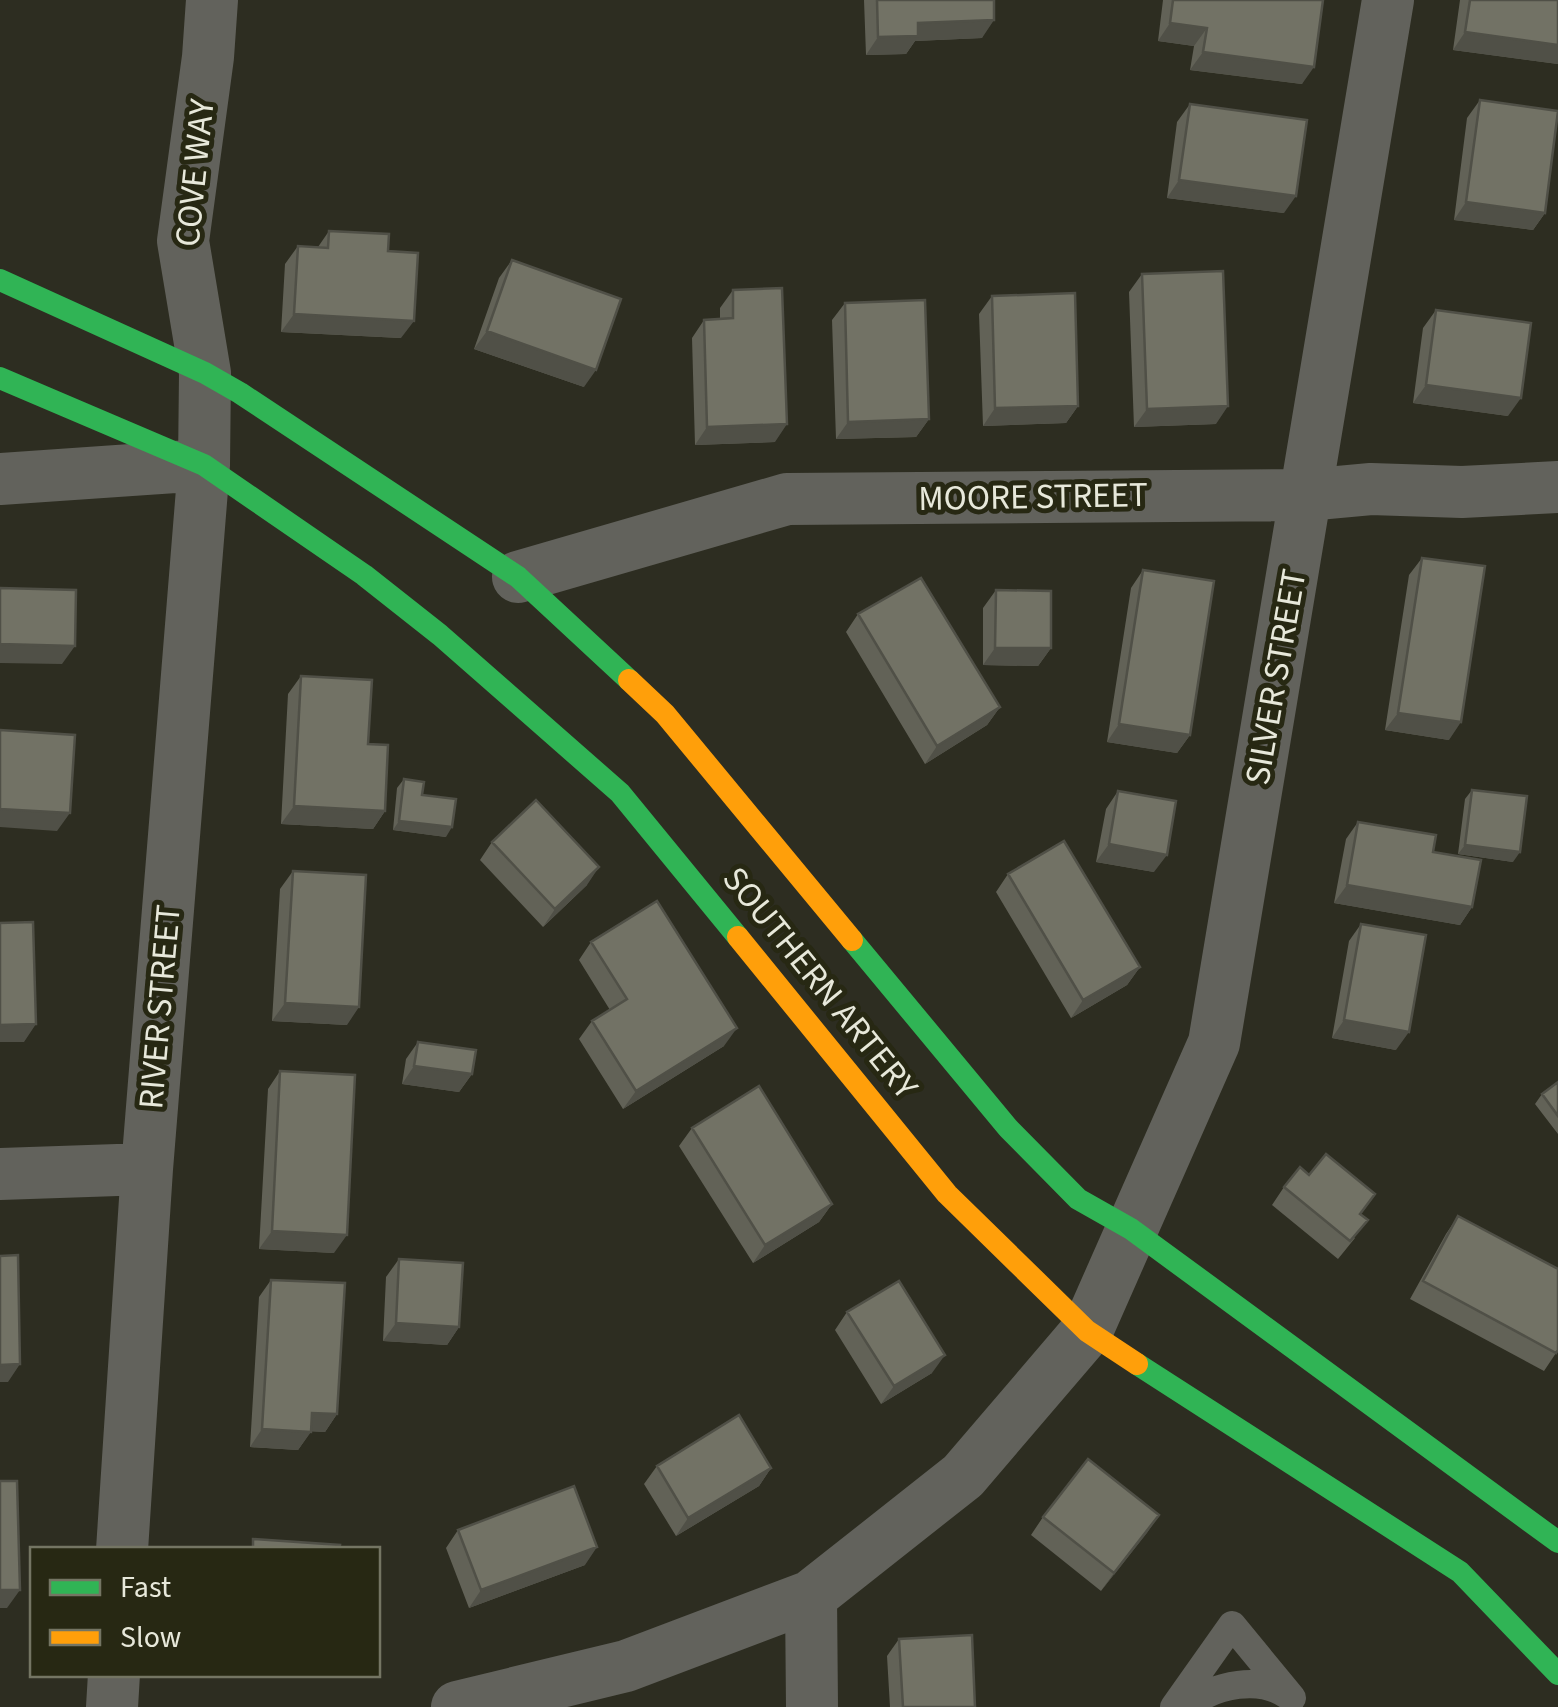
<svg xmlns="http://www.w3.org/2000/svg" width="1558" height="1707" font-family="'Source Sans 3',sans-serif">
<style>
.lines{fill:none;stroke-linecap:round;stroke-linejoin:round}
.lane{stroke:#62625c;stroke-width:28}
.street{stroke:#62625c;stroke-width:52}
.fast{stroke:#30b455;stroke-width:22}
.slow{stroke:#ff9f0a;stroke-width:22}
.wall{fill:#626257}
.shaded-wall{fill:#505047}
.building{fill:#727265;stroke:#505047;stroke-width:2.5}
.labels{text-anchor:middle;dominant-baseline:central;stroke-width:10;stroke-linejoin:round;paint-order:stroke}
.street-label{font-size:35px;fill:#e7e8da;stroke:#272813}
</style>
<rect width="100%" height="100%" fill="#2d2d21"/>
<g class="lines">
<path class="lane" d="M1174 1707 1232 1625 1292 1698
M1187 1707C1214 1684 1262 1674 1291 1698"/>
<path class="street" d="M0 479 204 465
M518 577 787 499 1306 495 1371 489 1462 492 1558 487
M0 1174 147 1169
M122 1550 147 1169 204 465 205 373 183 241 208 57 212 0
M811 1596 812 1707
M112 1707 114 1674
M457 1707 626 1666 811 1596 963 1476 1087 1331 1214 1043 1388 0"/>
<path class="fast" d="M0 280 205 373 240 393 518 577 629 680
M0 378 204 465 364 575 440 635 620 793 738 937
M852 940 1008 1128 1078 1199 1131 1229 1558 1542
M1137 1364 1460 1572 1558 1674"/>
<path class="slow" d="M629 680 665 714 852 940
M738 937 947 1194 1087 1331 1137 1364"/>
</g>
<path class="wall" d="M864 0H994L982 38 915 41 906 54 866 55Z
M1163 0H1323L1302 84 1190 70 1194 46 1158 41Z
M1460 0H1558V64L1453 50Z
M1480 100 1545 213 1533 230 1454 220 1467 118Z
M1190 104 1284 213 1167 198 1177 122Z
M329 231 401 338 281 332 285 264 298 246 318 247Z
M512 260 584 387 474 349 499 278Z
M1142 274 1216 424 1134 427 1129 292Z
M733 290 775 442 695 445 692 338 704 320 720 319V308Z
M992 296 1078 406 1066 423 983 426 979 314Z
M845 303 929 419 916 437 836 439 832 320Z
M1436 310 1508 416 1413 403 1423 328Z
M1422 558 1449 740 1385 730 1409 575Z
M1143 570 1190 735 1177 753 1107 742 1131 588Z
M996 590 1051 648 1038 666 983 665V608Z
M858 614 1000 707 987 725 925 764 846 632Z
M301 676 368 744 385 811 373 829 281 824 288 694Z
M404 779 446 837 393 830 397 788Z
M1472 790 1513 862 1458 854 1465 799Z
M1118 791 1154 872 1096 862 1106 809Z
M1358 822 1433 852 1472 907 1460 925 1334 903 1346 839Z
M492 842 587 885 543 927 480 860Z
M293 871 347 1025 272 1021 280 889Z
M1008 874 1140 967 1127 985 1071 1018 996 892Z
M1361 924 1396 1050 1332 1038 1349 941Z
M591 942 724 1046 623 1109 579 1039 592 1021 610 1010 579 960Z
M418 1042 472 1074 459 1092 402 1084 406 1059Z
M280 1071 334 1253 259 1249 268 1089Z
M1558 1082V1134L1535 1104 1542 1094Z
M692 1128 832 1204 819 1222 753 1263 679 1146Z
M1284 1187 1355 1238 1338 1259 1272 1205Z
M1458 1216 1558 1350 1544 1371 1410 1299 1446 1234Z
M399 1259 459 1327 447 1345 383 1341 386 1277Z
M271 1280 337 1414 325 1432 311 1431 298 1450 250 1447 259 1297Z
M847 1312 932 1373 881 1404 835 1330Z
M657 1466 771 1468 759 1486 676 1536 644 1484Z
M1159 1515 1101 1591 1031 1535 1043 1517Z
M458 1530 585 1565 469 1608 446 1548Z
M899 1639 975 1707H890L887 1656Z"/>
<path class="shaded-wall" d="M994 20 982 38 915 41 906 54 866 55 878 37 918 23Z
M1170 23 1207 28 1194 46 1158 41Z
M1465 32 1558 45V64L1453 50Z
M1203 52 1314 67 1302 84 1190 70Z
M1179 180 1296 196 1284 213 1167 198Z
M1466 202 1545 213 1533 230 1454 220Z
M294 314 414 321 401 338 281 332Z
M487 331 596 370 584 387 474 349Z
M1426 385 1521 398 1508 416 1413 403Z
M1078 406 1066 423 983 426 995 408Z
M1228 406 1216 424 1134 427 1147 409Z
M929 419 916 437 836 439 848 422Z
M787 424 775 442 695 445 707 427Z
M0 644 75 646 62 664 0 663Z
M995 648H1051L1038 666 983 665Z
M1000 707 987 725 925 764 937 746Z
M1398 713 1461 722 1449 740 1385 730Z
M1119 724 1190 735 1177 753 1107 742Z
M294 806 385 811 373 829 281 824Z
M0 809 70 813 57 831 0 827Z
M399 821 452 827 446 837 393 830Z
M1109 844 1167 855 1154 872 1096 862Z
M1465 845 1520 852 1513 862 1458 854Z
M599 867 587 885 543 927 555 909Z
M1347 885 1472 907 1460 925 1334 903Z
M1140 967 1127 985 1071 1018 1083 1000Z
M285 1003 359 1007 347 1025 272 1021Z
M1344 1020 1409 1032 1396 1050 1332 1038Z
M36 1024 24 1042H0V1025Z
M737 1028 724 1046 623 1109 636 1091Z
M414 1066 472 1074 459 1092 402 1084Z
M832 1204 819 1222 753 1263 765 1245Z
M272 1231 347 1235 334 1253 259 1249Z
M396 1323 459 1327 447 1345 383 1341Z
M945 1355 932 1373 881 1404 894 1386Z
M20 1364 8 1382H0V1365Z
M312 1413 337 1414 325 1432 299 1431Z
M262 1429 311 1432 298 1450 250 1447Z
M771 1468 759 1486 676 1536 688 1518Z
M1159 1515 1147 1533 1101 1591 1114 1573Z
M597 1547 585 1565 469 1608 481 1590Z
M0 1590H20L7 1608H0Z"/>
<path class="building" d="M877 0H994V20L918 23V36L878 37Z
M1173 0H1323L1314 67 1203 52 1207 28 1170 23Z
M1470 0H1558V45L1465 32Z
M1480 100 1558 111 1545 213 1466 202Z
M1190 104 1307 120 1296 196 1179 180Z
M329 231 389 234 388 251 418 253 414 321 294 314 298 246 328 248Z
M512 260 621 299 596 370 487 331Z
M1223 271 1228 406 1147 409 1142 274Z
M782 288 787 424 707 427 704 320 733 318V290Z
M1075 293 1078 406 995 408 992 296Z
M925 300 929 419 848 422 845 303Z
M1436 310 1531 323 1521 398 1426 385Z
M1422 558 1485 566 1461 722 1398 713Z
M1143 570 1214 581 1190 735 1119 724Z
M921 578 1000 707 937 746 858 614Z
M0 588 76 590 75 646 0 644Z
M996 590 1051 591V648H995Z
M301 676 372 680 368 744 388 745 385 811 294 806Z
M0 730 75 735 70 813 0 809Z
M404 779 424 782 422 795 456 799 452 827 399 821Z
M1472 790 1527 796 1520 852 1465 845Z
M1118 791 1176 801 1167 855 1109 844Z
M536 800 599 867 555 909 492 842Z
M1358 822 1436 835 1433 852 1481 860 1472 907 1347 885Z
M1064 841 1140 967 1083 1000 1008 874Z
M293 871 366 875 359 1007 285 1003Z
M657 901 737 1028 636 1091 592 1021 627 999 591 942Z
M33 922 36 1024 0 1025V923Z
M1361 924 1426 935 1409 1032 1344 1020Z
M418 1042 476 1050 472 1074 414 1066Z
M280 1071 355 1075 347 1235 272 1231Z
M1558 1082V1116L1542 1094Z
M759 1086 832 1204 765 1245 692 1128Z
M1326 1154 1375 1194 1360 1214 1368 1220 1350 1241 1284 1187 1300 1167 1309 1175Z
M1458 1216 1558 1269V1350L1556 1353 1423 1281Z
M18 1255 20 1364 0 1365V1256Z
M399 1259 463 1263 459 1327 396 1323Z
M271 1280 345 1283 337 1414 312 1413 311 1432 262 1429Z
M899 1281 945 1355 894 1386 847 1312Z
M739 1415 771 1468 688 1518 657 1466Z
M1088 1459 1159 1515 1114 1573 1043 1517Z
M0 1481H17L20 1590H0Z
M574 1486 597 1547 481 1590 458 1530Z
M253 1539 340 1545 339 1550H253Z
M972 1635 975 1707H903L899 1639Z"/>
<g class="labels">
<g class="street-label">
<text transform="translate(195 173) rotate(-84)">COVE WAY</text>
<text transform="translate(1033 497) rotate(-1)">MOORE STREET</text>
<text transform="translate(1276 677) rotate(-80)">SILVER STREET</text>
<text transform="translate(820 983) rotate(51)">SOUTHERN ARTERY</text>
<text transform="translate(160 1007) rotate(-85)">RIVER STREET</text>
</g>
</g>
<rect x="30" y="1547" width="350" height="130" fill="#272813" stroke="#747563" stroke-width="2.5"/>
<rect x="50" y="1580" width="50" height="15" fill="#30b455" stroke="#747563" stroke-width="2.5"/>
<text x="120" y="1597" font-size="30" fill="#e7e8da">Fast</text>
<rect x="50" y="1630" width="50" height="15" fill="#ff9f0a" stroke="#747563" stroke-width="2.5"/>
<text x="120" y="1647" font-size="30" fill="#e7e8da">Slow</text>
</svg>
